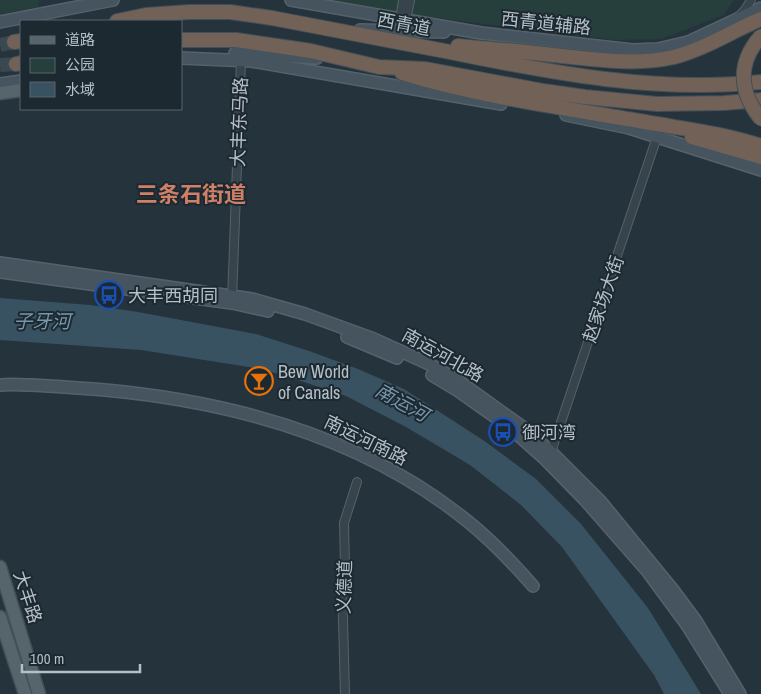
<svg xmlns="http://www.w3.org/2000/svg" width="761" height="694" font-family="'Archivo Narrow','Noto Sans SC',sans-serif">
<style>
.green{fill:#273f3c}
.water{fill:#395262}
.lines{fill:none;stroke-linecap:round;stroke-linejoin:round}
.highway-tunnel{stroke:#3a4851;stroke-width:14;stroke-dasharray:14 7;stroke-linecap:butt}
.street-casing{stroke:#56626a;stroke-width:10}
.secondary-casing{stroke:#56626a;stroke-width:14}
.primary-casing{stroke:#445058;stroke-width:15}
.highway-casing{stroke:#434f57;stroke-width:16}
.street{stroke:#38444c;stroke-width:8}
.secondary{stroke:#46545f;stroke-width:11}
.primary{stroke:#56646c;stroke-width:12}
.highway{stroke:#716156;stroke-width:14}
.highway-bridge-casing{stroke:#434f57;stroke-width:16;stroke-linecap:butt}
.highway-bridge{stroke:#716156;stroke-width:14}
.labels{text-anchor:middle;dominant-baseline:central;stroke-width:4;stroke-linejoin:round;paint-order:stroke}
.street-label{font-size:18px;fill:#b4bfc7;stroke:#1d2931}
.poi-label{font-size:18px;fill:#b4bfc7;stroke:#1d2931;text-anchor:start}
.water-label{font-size:19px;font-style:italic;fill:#7696aa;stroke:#1d2931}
.district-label{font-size:22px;font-weight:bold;fill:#cf8067;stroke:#1d2931}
</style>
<rect width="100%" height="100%" fill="#24333c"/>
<path class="green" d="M0 0H39L38 7 0 14Z
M332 0H734L724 15 661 39 613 40 429 17Z"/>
<path class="water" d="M0 298 90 305 138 312 256 334 312 352 358 369 404 389 483 440 536 479 581 524 648 608 701 694H664L654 675 562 547 521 505 470 465 406 427 346 396 283 375 255 368 141 350 0 340Z"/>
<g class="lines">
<path class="highway-tunnel" d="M0 45 14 42
M0 65 16 64"/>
<defs>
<path id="street" d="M739 16 745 10 751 0
M400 19 403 0
M406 20 410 0
M232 299 241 60
M549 454 551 452 657 137
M345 694 342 582 345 566 344 523 357 482"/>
<path id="secondary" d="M291 0 481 33 633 50 658 49 688 42 761 8
M0 22 113 0
M360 30 444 32
M235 53 317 58
M181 58 251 61 501 104
M0 84 21 81
M566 115 629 128 761 170
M0 263 252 299 305 314 374 339 431 365 457 380 528 431 551 452 601 502 673 590 696 621 740 694
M0 272 232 303 268 311
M347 337 397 358
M432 375 457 390 508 426 545 459 585 500 648 572 687 625 730 694
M0 385C10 384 20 385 30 385 55 386 80 388 105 390 235 402 363 437 466 520 490 539 512 562 533 586"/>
<path id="primary" d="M0 93 21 90
M0 567 39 694
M0 617 25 694"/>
<path id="highway" d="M117 21 146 15 189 12H230L272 18C331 29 390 40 450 52 552 73 657 93 761 82
M181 40H236L311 51 379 67 425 69 543 91 585 97 657 104 724 103 761 100
M14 42 21 41
M458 46C490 49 521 51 553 55 592 59 635 66 674 57 705 49 732 31 761 19
M16 64 21 63
M402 73C481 97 564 108 645 122 684 129 723 133 761 146
M692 137 761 157"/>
</defs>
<use href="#street" class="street-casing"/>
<use href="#secondary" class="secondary-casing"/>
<use href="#primary" class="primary-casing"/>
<use href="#highway" class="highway-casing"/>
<use href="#street" class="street"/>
<use href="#secondary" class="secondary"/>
<use href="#primary" class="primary"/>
<use href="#highway" class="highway"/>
<defs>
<path id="highway-bridge" d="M761 36C737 63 739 92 761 119"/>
</defs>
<use href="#highway-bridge" class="highway-bridge-casing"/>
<use href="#highway-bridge" class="highway-bridge"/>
</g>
<defs>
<symbol id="bus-ring" viewBox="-11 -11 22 22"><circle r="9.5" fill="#1d2931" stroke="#1a4fb4" stroke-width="1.5"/><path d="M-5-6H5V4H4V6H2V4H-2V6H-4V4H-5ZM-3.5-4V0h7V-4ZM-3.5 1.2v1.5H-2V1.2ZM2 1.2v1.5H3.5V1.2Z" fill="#1a4fb4"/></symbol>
<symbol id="bar-ring" viewBox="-11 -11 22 22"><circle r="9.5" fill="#1d2931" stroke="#e8710a" stroke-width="1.5"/><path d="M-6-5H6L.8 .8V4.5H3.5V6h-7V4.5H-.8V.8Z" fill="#e8710a"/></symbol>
</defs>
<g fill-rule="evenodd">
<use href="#bus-ring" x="93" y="279" width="32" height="32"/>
<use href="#bar-ring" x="243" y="365" width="32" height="32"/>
<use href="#bus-ring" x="487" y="416" width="32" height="32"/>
</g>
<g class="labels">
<g class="street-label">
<text transform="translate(546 23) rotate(6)">西青道辅路</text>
<text transform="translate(404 24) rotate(11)">西青道</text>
<text transform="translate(239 122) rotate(-88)">大丰东马路</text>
<text transform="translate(603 299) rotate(-71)">赵家场大街</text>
<text transform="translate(443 355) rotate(29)">南运河北路</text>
<text transform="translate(366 440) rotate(26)">南运河南路</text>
<text transform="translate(344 587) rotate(-88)">义德道</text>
<text transform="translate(28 597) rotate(72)">大丰路</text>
</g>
<g class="poi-label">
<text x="128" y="295">大丰西胡同</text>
<text x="278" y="371">Bew World<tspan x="278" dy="21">of Canals</tspan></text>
<text x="522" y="432">御河湾</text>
</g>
<g class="water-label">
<text x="42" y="321">子牙河</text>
<text transform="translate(402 402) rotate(29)">南运河</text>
</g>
<g class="district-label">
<text x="191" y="194">三条石街道</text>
</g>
</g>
<rect x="20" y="20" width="162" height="90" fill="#1d2931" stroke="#59656d"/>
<rect x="30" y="36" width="25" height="8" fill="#56646c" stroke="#59656d"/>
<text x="65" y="45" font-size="15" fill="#b4bfc7">道路</text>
<rect x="30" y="58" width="25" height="15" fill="#273f3c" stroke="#59656d"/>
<text x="65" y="70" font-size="15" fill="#b4bfc7">公园</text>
<rect x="30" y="82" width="25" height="15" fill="#395262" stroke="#59656d"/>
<text x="65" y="95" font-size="15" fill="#b4bfc7">水域</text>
<path d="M22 664v8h118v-8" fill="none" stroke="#b4bfc7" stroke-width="2.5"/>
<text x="30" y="664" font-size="15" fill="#b4bfc7" stroke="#1d2931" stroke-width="4" paint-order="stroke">100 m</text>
</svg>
